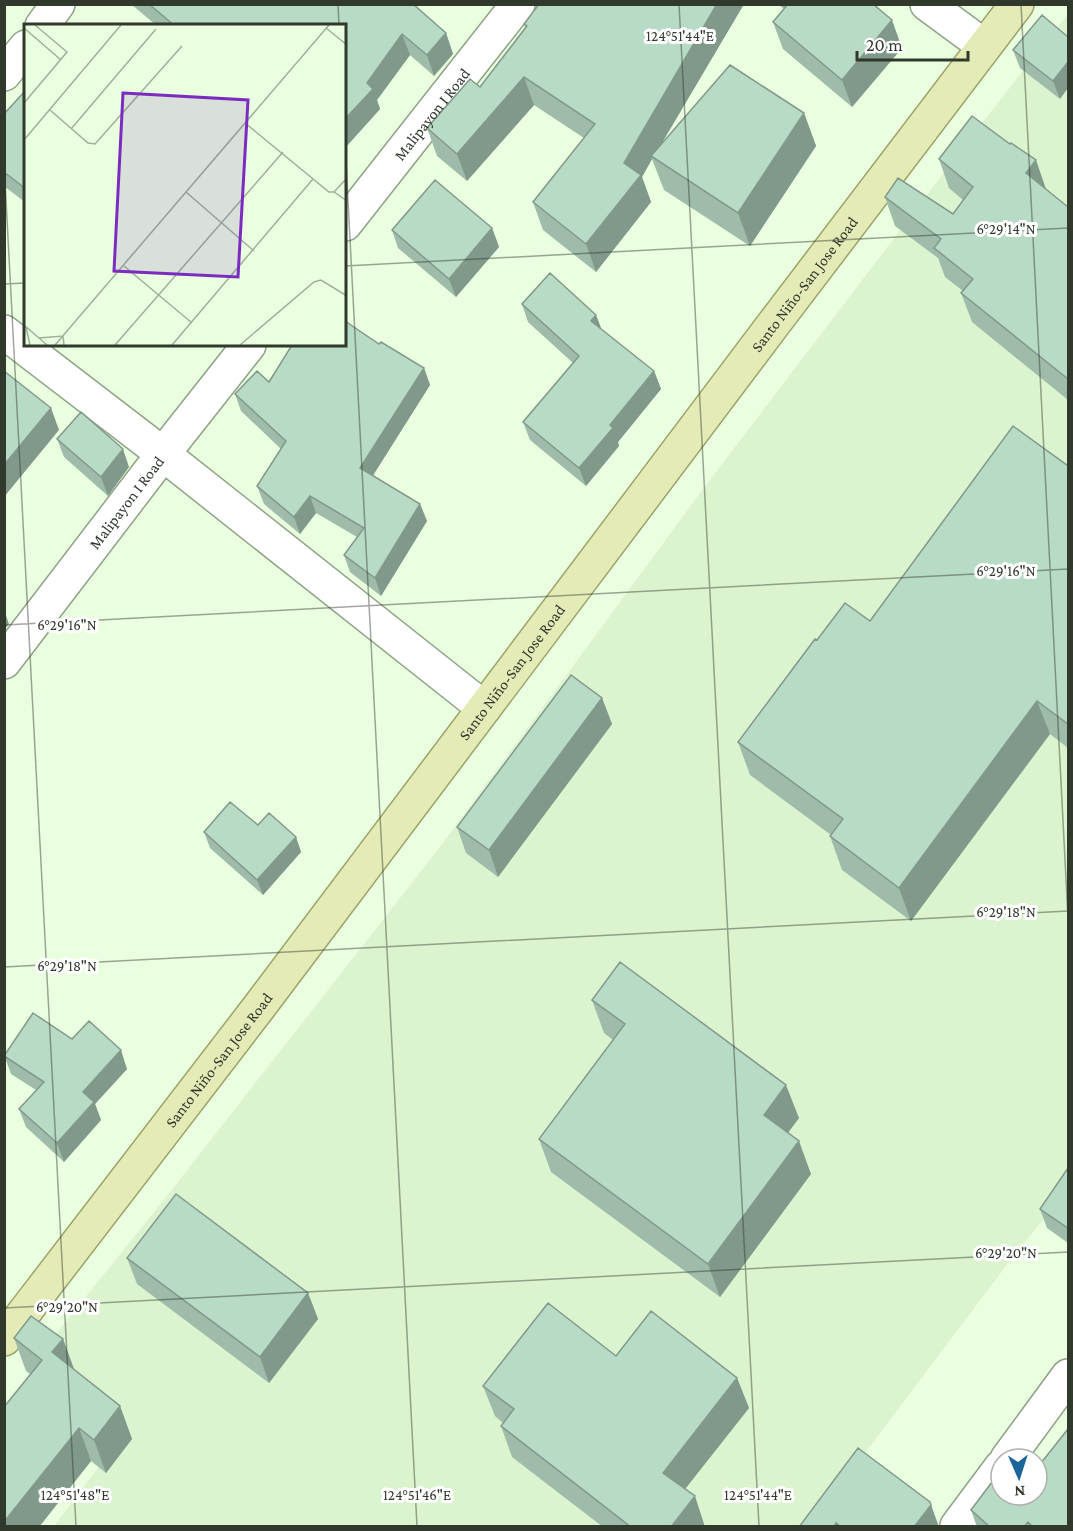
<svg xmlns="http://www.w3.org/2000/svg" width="1073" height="1531" font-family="'Crimson Pro',serif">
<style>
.built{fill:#dbf4cf}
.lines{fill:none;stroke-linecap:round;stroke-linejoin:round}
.minor-casing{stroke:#8ea285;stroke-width:36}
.major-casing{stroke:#9ba468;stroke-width:36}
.minor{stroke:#fff;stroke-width:33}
.major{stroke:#e5ebb7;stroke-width:33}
.wall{fill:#9ebca9}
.shaded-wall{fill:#81998a}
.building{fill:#b8dbc5;stroke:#81998a;stroke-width:1.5}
.ticks{fill:none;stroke:#31392d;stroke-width:1.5;stroke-opacity:0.45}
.labels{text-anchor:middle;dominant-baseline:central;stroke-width:6;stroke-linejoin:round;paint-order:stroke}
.street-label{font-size:16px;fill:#31392d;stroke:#fff}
.inset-road{fill:none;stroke:#9fb098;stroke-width:1.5}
.view{fill:#7b2cbf;fill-opacity:0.15;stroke:#7b2cbf;stroke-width:3}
.inset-edge{fill:none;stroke:#31392d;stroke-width:3}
.ticks-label{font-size:15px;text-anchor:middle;fill:#31392d;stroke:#fff;stroke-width:6;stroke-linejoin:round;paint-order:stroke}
</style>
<rect width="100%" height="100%" fill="#e9ffdf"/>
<path class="built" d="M1068 14V1189L1009 1262 810 1526H54L124 1433 30 1366 170 1192 443 843 703 489 978 128Z"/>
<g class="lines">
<defs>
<g id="minor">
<path d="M927 4 984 46"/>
<path d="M42 26 58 4"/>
<path d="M4 74 26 47"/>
<path id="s1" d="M345 224 518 4"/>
<path d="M4 332 163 454 484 708"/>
<path id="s2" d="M4 662 163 454 249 345"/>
<path d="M1007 1459 1068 1376"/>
<path d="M957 1526 1001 1467"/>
</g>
<g id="major">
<path id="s3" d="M4 1339 259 1007 772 326 1017 4"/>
</g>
</defs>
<use href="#minor" class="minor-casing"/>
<use href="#major" class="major-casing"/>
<use href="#minor" class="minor"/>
<use href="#major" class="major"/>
</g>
<path class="wall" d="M131 4H413L446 33 453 54 434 76 410 55 377 100 380 109 345 148V26H157Z
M552 4H744L660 146 804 113 816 146 750 246 664 190 652 159 642 177 651 202 596 272 543 230 533 202 584 138 534 105 467 181 437 156 427 128 480 87 525 27 524 24Z
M778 4H873L902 48 852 107 783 49 773 22 784 9Z
M1042 15 1060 99 1020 68 1013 50Z
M26 90V203L4 186V114Z
M939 159 1046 189 1068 207V400L972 322 961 293 963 291 945 277 938 258 895 226 885 197 953 214 963 200 949 188Z
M492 228 499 247 456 297 398 248 392 230Z
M522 304 596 315 601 329 654 371 661 389 618 442 619 446 586 486 530 440 523 422 573 363 528 322Z
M379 344 424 368 430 385 373 475 420 504 427 521 381 596 350 572 344 555 357 537 316 513 300 534 264 504 257 486 281 449 241 411 235 394Z
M57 439 129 467 108 496 64 457Z
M1068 466V748L1050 734 911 921 842 870 830 836 831 835 750 775 738 742 817 640 870 621Z
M602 698 612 724 498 877 466 853 457 827Z
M258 825 296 837 301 852 263 895 210 848 204 832Z
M592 1000 799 1118 788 1133 811 1174 720 1297 551 1172 539 1139 613 1040 604 1033Z
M72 1039 127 1069 95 1104 101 1120 64 1162 26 1127 19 1109 36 1090 11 1074 4 1055Z
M1068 1168V1243L1047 1228 1040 1209Z
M127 1258 308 1293 318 1319 269 1383 137 1284Z
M14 1338 63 1339 74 1369 120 1406 132 1439 106 1473 91 1461 39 1527H4L30 1374 26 1371Z
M616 1356 737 1378 749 1408 685 1489 705 1527H603L512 1457 501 1426 503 1423 495 1416 483 1386Z
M1037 1495 1068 1527H977L971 1510Z"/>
<path class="shaded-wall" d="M717 4H744L653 158 651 156 652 159 642 177 651 202 596 272 586 244 624 163Z
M892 20 902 48 852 107 842 80Z
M446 33 453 54 434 76 427 55Z
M402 34 410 55 377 100 380 109 345 148V119L367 83Z
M1068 62V88L1060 99 1053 81Z
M524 77 534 105 467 181 457 154Z
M804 113 816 146 750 246 738 213Z
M1036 160 1046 189 1026 173Z
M492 228 499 247 456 297 449 279Z
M596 315 603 333 591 321Z
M424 368 430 385 367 485 360 468Z
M654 371 661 389 618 442 619 446 586 486 579 468 610 425Z
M51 408 59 430 4 497V465Z
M123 449 129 467 108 496 101 477Z
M310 496 316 513 300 534 294 517Z
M420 504 427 521 381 596 375 578Z
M4 610 9 624 4 630Z
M602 698 612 724 498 877 489 850Z
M1037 701 1050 734 911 921 899 888Z
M296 837 301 852 263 895 257 880Z
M121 1050 127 1069 95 1104 101 1120 64 1162 57 1143 83 1092Z
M786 1085 799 1118 776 1148 764 1115Z
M799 1141 811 1174 720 1297 708 1264Z
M308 1293 318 1319 269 1383 260 1357Z
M63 1339 75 1372 52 1352Z
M737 1378 749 1408 674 1503 663 1473Z
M120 1406 132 1439 106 1473 94 1440Z
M79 1428 91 1461 39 1527H4V1522Z
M695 1496 705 1527H671Z
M930 1502 939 1527H914Z"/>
<path class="building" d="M149 4H413L446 33 427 55 402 34 367 83 373 89 345 119V26H175Z
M539 4H717L624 163 641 175 586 244 533 202 595 124 524 77 457 154 427 128 470 79 480 87 527 26 524 24Z
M788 4H873L892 20 842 80 773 22Z
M1042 15 1068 37V62L1053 81 1013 50Z
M730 65 804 113 738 213 651 156Z
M26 90V189L4 172V114Z
M972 116 1010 144 1011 143 1036 160 1026 173 1068 207V379L961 293 973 279 934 248 941 239 885 197 898 178 953 214 973 187 939 159Z
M435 180 492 228 449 279 392 230Z
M550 273 596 315 591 321 654 371 610 425 613 428 579 468 523 422 579 356 522 304Z
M345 321 379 344 381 342 424 368 360 468 420 504 375 578 344 555 364 528 310 496 294 517 257 486 286 441 235 394 257 371 269 382 292 345H345Z
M4 371 51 408 4 465Z
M81 412 123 449 101 477 57 439Z
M1013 426 1068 466V724L1037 701 899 888 830 836 843 819 738 742 815 639 817 640 845 603 870 621Z
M571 675 602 698 489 850 457 827Z
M230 802 258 825 269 813 296 837 257 880 204 832Z
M620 962 786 1085 764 1115 799 1141 708 1264 539 1139 625 1024 592 1000Z
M33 1013 72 1039 89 1021 121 1050 83 1092 94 1102 57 1143 19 1109 44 1082 4 1056Z
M1068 1168V1228L1040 1209Z
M176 1194 308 1293 260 1357 127 1258Z
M548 1303 616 1356 651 1311 737 1378 663 1473 695 1496 671 1527H631L501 1426 514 1409 483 1386Z
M31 1316 63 1339 52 1352 120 1406 94 1440 79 1428 4 1522V1407L42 1360 14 1338Z
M1068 1429V1527H1033L1028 1522 1024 1527H990L971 1510 1001 1470V1495H1037V1468Z
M858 1448 930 1502 931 1505 914 1527H841L836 1523 834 1527H799Z"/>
<path class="ticks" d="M338 4 339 26M679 4 759 1526M1021 4 1068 918M345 143 417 1526M4 162 76 1526M345 266 1068 228M4 284 26 283M4 625 1068 569M4 967 1068 911M4 1308 1068 1252"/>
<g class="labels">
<g class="street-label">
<text stroke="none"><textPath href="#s1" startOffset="140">Malipayon I Road</textPath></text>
<text stroke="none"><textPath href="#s3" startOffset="1324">Santo Niño-San Jose Road</textPath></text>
<text stroke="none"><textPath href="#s2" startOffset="201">Malipayon I Road</textPath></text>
<text stroke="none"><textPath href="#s3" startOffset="838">Santo Niño-San Jose Road</textPath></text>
<text stroke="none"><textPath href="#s3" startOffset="352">Santo Niño-San Jose Road</textPath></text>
</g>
</g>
<g transform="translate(24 24)">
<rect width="322" height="322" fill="#e9ffdf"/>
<path class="inset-road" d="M0 4 37 36M302 4 323 21M0 79 43 28 11 1M26 86 64 119 71 120 158 22M221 99 305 168H310L323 177M47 105 132 5M0 116 97 1M162 168 230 227M310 168 323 154M100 242 168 299M0 301 23 321M2 303 6 321M15 314 39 312 40 321M31 321 305 1M91 321 259 128M148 321 289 155M216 321 290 258 297 256 323 272"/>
<path class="view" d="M99 69 224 76 214 253 90 247Z"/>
<rect width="322" height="322" class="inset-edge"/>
</g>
<g class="ticks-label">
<text x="680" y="41">124°51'44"E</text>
<text x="1006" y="234">6°29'14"N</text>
<text x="1006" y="576">6°29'16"N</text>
<text x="67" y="630">6°29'16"N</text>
<text x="1006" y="917">6°29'18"N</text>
<text x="67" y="971">6°29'18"N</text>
<text x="1006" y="1258">6°29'20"N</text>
<text x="67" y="1312">6°29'20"N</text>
<text x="75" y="1500">124°51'48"E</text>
<text x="417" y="1500">124°51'46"E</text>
<text x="758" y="1500">124°51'44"E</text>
</g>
<rect width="1073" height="1531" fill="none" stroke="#31392d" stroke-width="12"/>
<g transform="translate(1019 1477) rotate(177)"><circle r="28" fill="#ffffff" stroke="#adb0ab" stroke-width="1.5"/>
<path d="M0-4.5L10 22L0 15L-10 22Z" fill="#1b6599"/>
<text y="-9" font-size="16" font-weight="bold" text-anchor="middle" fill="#31392d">N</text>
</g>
<path d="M857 51v9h111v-9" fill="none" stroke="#31392d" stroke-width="3"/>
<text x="866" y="51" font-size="18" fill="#31392d" stroke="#ffffff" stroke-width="4.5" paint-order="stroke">20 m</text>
</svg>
